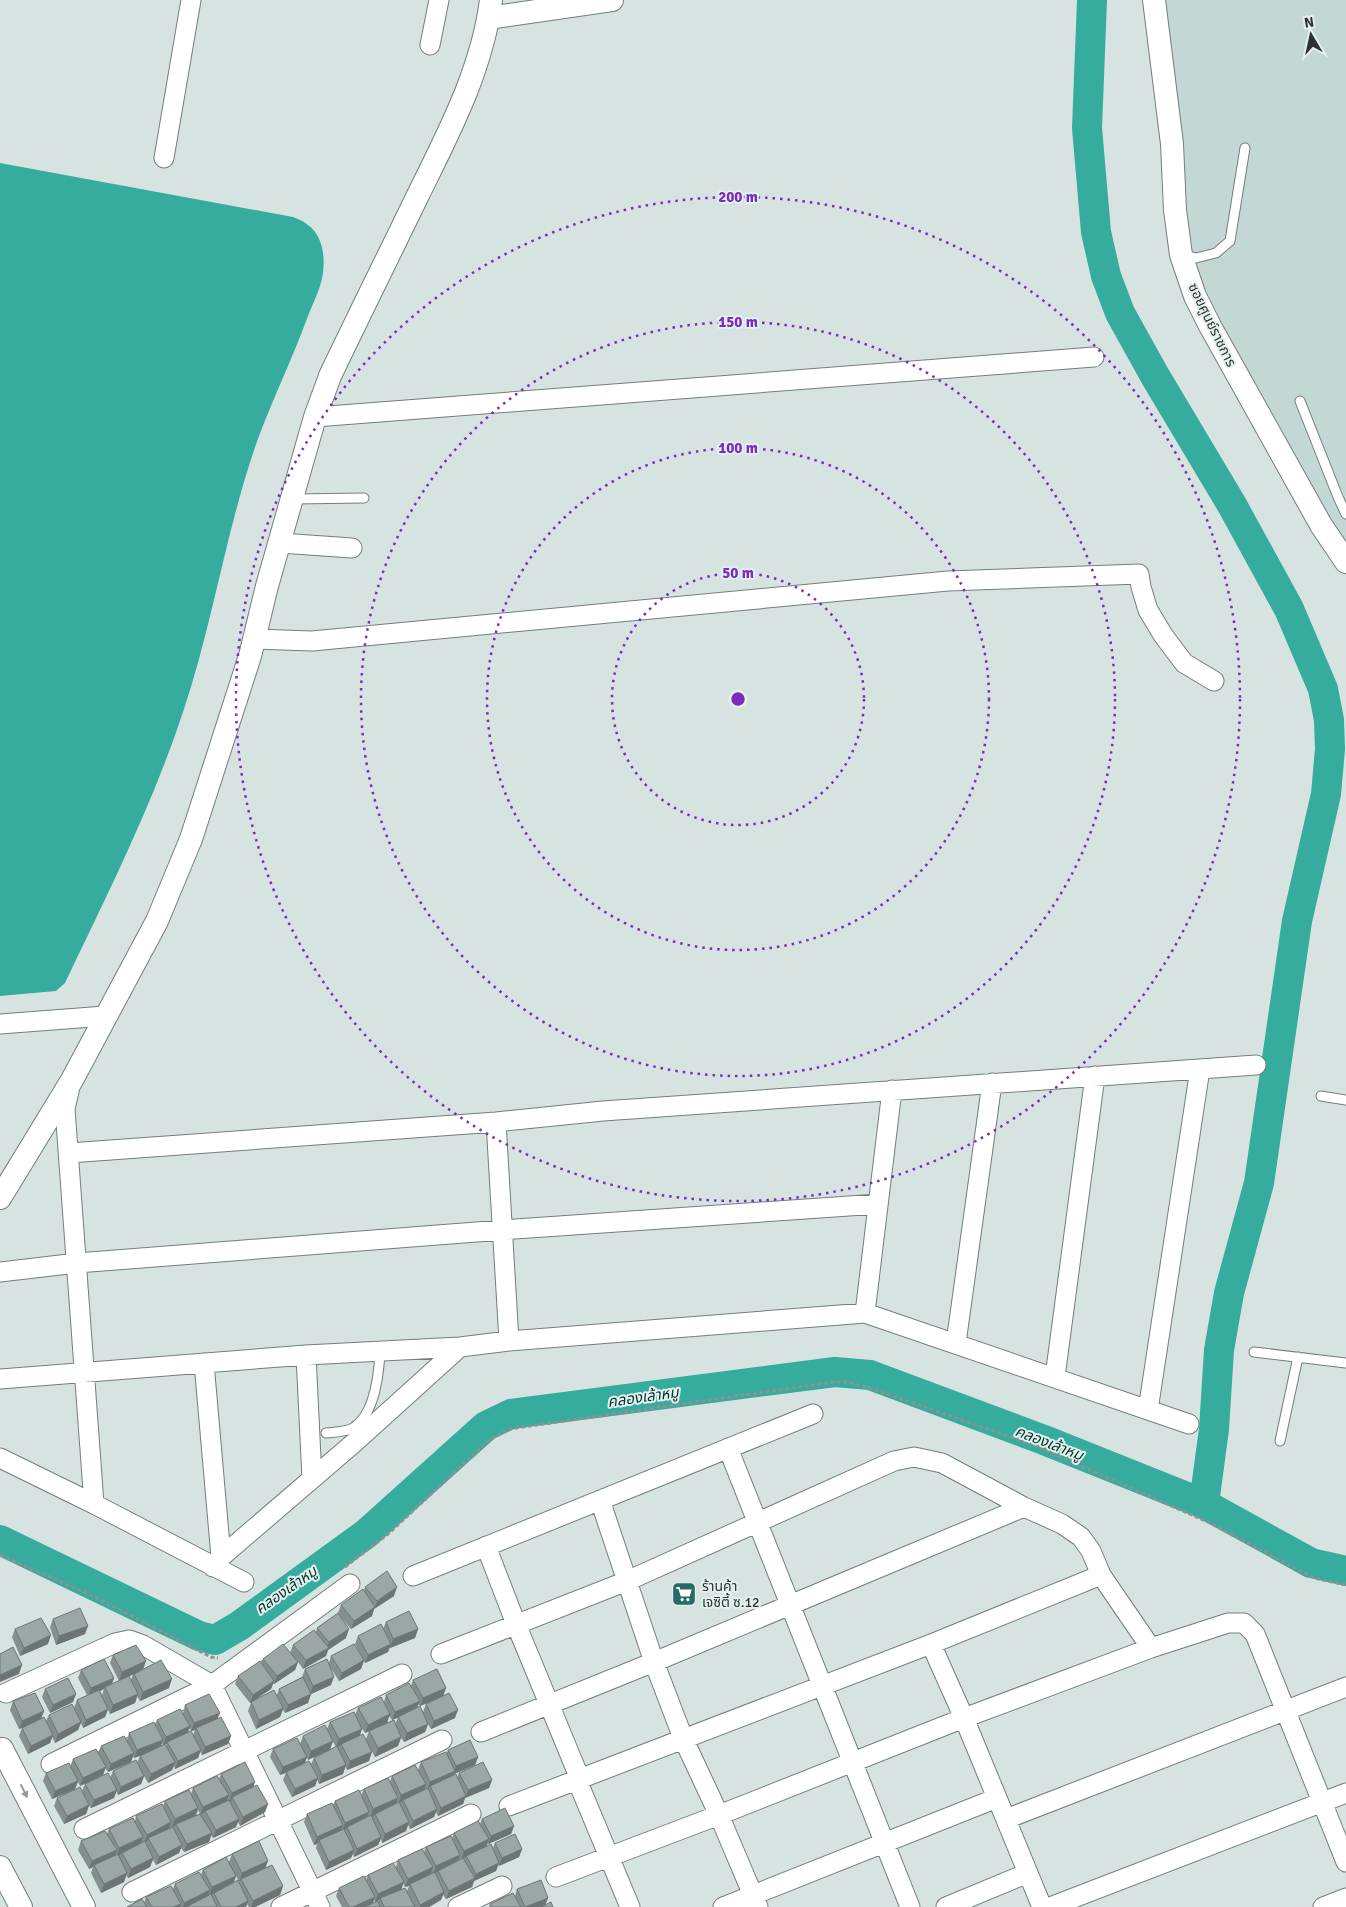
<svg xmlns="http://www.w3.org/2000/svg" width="1346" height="1907" font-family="Signika,'Noto Sans Thai',sans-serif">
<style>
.built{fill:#c3d8d4}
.water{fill:#36ac9e}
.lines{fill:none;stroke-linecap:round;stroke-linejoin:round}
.river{stroke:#36ac9e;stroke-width:30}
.service-casing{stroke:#737e7c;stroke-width:11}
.minor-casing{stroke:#737e7c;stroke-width:21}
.tertiary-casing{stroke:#737e7c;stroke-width:24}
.path{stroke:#8a9392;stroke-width:3;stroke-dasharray:4 2.5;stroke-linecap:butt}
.service{stroke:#fff;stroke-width:9}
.minor{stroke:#fff;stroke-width:19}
.tertiary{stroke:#fff;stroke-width:22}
.wall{fill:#85908e;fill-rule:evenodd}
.shaded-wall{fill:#6c7574}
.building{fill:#9ba7a5;stroke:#6c7574}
.oneway{fill:#969898}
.ring{fill:none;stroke:#7b2cbf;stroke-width:2.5;stroke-dasharray:2.5 5}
.labels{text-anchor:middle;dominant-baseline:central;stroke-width:4;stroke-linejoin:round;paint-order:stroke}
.street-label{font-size:14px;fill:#2d3231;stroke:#e4f0ee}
.poi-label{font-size:14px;fill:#2d3231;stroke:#e4f0ee;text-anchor:start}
.water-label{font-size:15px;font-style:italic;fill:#00352f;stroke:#e4f0ee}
.centre{fill:#7b2cbf;stroke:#e4f0ee;stroke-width:2.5}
.ring-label{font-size:15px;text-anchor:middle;font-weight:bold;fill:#7b2cbf;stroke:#e4f0ee;stroke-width:4;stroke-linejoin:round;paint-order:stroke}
</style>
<rect width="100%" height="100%" fill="#d7e3e1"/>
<path class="built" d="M1151 0H1346V565L1192 279 1185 223V165Z"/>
<path class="water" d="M0 163 293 217C319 226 326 246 323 273 321 288 313 303 308 316 293 357 274 396 259 436 227 524 214 619 184 709 153 804 108 893 65 983L56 991 0 996Z"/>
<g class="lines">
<path class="river" d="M1092 0 1087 128 1096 232 1106 276 1120 313 1155 376 1232 505 1289 609 1323 689 1329 720 1330 749 1326 794 1297 921 1259 1183 1229 1293 1219 1350 1214 1429 1204 1504
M0 1540 199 1636 215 1640 239 1626 367 1533 486 1426 511 1414 835 1372 870 1375 1044 1440 1204 1504 1311 1563 1346 1571"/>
<defs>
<path id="service" d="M1182 255 1196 258 1216 253 1230 241 1245 148
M1300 401 1338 497 1346 514
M293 499 364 498
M1321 1096 1346 1100
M1254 1352 1346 1363
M326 1433C335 1432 346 1432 353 1428 375 1414 379 1374 380 1351
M1280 1441 1298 1357"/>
<path id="minor" d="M430 45 439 0
M164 158 191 0
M315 417 1094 357
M280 543 352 548
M254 639 312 641 948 581 1139 574 1141 587 1148 610 1163 635 1184 663 1214 681
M0 1024 105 1016
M70 1087 65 1109 94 1504 244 1582
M496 1122 509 1341
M69 1153 496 1122 603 1111 1256 1065
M0 1272 77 1263 502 1230 878 1204
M865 1313 892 1090
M956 1343 992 1083
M306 1355 312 1479
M204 1363 221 1557
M1055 1377 1095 1076
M0 1379 306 1355 460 1347 509 1341 865 1313 1189 1424
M1148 1410 1200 1069
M728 1448 910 1907
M0 1458 94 1504
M600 1500 654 1662 683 1738 719 1815 758 1907
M486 1546 516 1624 580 1779
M213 1567 221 1557 355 1442 460 1347
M413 1576 813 1414
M931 1644 964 1718 1042 1907
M441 1654 627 1581 894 1461 914 1457 942 1463 1024 1507 1062 1524 1081 1537 1091 1551 1101 1575 1151 1648
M6 1693 115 1643 129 1640 143 1645 212 1685 320 1907
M481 1732 654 1662 1024 1507
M51 1764 212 1685 350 1584
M577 1780 630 1907
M509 1806 931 1644 1101 1575
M1006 1819 1346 1687
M84 1829 402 1674
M556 1877 719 1815 964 1718 1151 1648 1228 1623H1244L1255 1634 1346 1862
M132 1892 442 1740
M281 1907 471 1814
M458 1907 502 1886
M723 1907 997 1798
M946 1907 1028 1873
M1050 1907 1346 1793
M1323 1907 1346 1898"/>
<path id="tertiary" d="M1154 0 1172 144 1175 210 1181 255 1195 296 1210 326 1321 525 1346 562
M488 18 612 0
M0 1198 72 1080 157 921 191 839 250 656 267 586 315 417 330 376C359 315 389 255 418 195 449 132 482 70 491 0
M0 1749H2L84 1907
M0 1867 21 1907"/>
</defs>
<use href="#service" class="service-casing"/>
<use href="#minor" class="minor-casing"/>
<use href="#tertiary" class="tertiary-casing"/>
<path class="path" d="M0 1555 93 1596 211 1657 218 1658
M345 1567 388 1534 489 1440 509 1429 834 1382H846L870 1388 1033 1445 1208 1522 1314 1578 1346 1585"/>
<use href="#service" class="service"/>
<use href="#minor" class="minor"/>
<use href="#tertiary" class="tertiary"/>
</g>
<path class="wall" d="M365 1587 394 1596 374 1609 372 1616 351 1629 339 1615 346 1638 328 1650 326 1656 303 1669 298 1662 295 1670 274 1684H273L271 1689 255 1700 277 1695 279 1689 302 1677 305 1669 329 1663 331 1656 361 1655 355 1644 358 1636 383 1629 386 1622 418 1629 415 1638 390 1648V1646L388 1652 365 1663 364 1661 361 1669 339 1681 330 1667 331 1685 311 1694 308 1703 285 1713 283 1710 280 1717 256 1729 248 1711 251 1703H250L235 1684 238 1676 261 1663 263 1659 290 1653 293 1645 316 1632 317 1628 338 1613 341 1605 364 1591Z
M53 1619 85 1634 56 1645 50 1627Z
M15 1629 48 1644 20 1656 12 1637Z
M113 1655 143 1669 169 1688 140 1701 137 1696 135 1703 110 1714 104 1702 108 1709 105 1717 83 1728 81 1723 78 1730 55 1743 52 1737 50 1743 28 1754 19 1736 22 1728 19 1729 10 1710 13 1701 44 1711 41 1718 46 1721 49 1715 74 1708 77 1700 87 1695 78 1678 81 1670 114 1678 112 1684 119 1681 110 1663ZM133 1674 131 1680H120ZM104 1689 102 1695 100 1691Z
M413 1680 446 1688 443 1696 455 1718 431 1729 428 1724 425 1732 404 1742 401 1738 398 1746 375 1757 369 1746V1761L347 1770 345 1766 343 1774 319 1784 317 1779 315 1786 292 1797 283 1780 286 1773 280 1775 270 1757 273 1749 300 1744 303 1736 327 1729 330 1722 355 1715 358 1708 384 1702 386 1695 411 1686ZM433 1701 426 1704 423 1712 417 1708 418 1704 420 1706ZM389 1716 392 1720 398 1718 395 1724 369 1731 366 1739 360 1735 362 1729 361 1727 365 1733 387 1723ZM333 1742 336 1747 314 1758 311 1764 305 1763 307 1757 308 1760Z
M45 1689 76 1694 73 1702 50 1713 42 1697Z
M185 1705 220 1713 217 1719 231 1736 228 1744 202 1755 200 1751 198 1758 175 1769 174 1766 172 1770 148 1783 144 1776 141 1784 118 1795 116 1791 114 1798 91 1808 89 1806 86 1814 64 1824 54 1806 57 1798 73 1790 52 1799 43 1781 46 1773 70 1767 73 1759 98 1753 101 1746 127 1740 129 1733 155 1725 157 1720 183 1713ZM190 1728 191 1731 195 1730 193 1735 188 1732ZM162 1743 163 1745 167 1744 166 1746 160 1747ZM133 1756 134 1758 140 1756 137 1763 113 1771 110 1778 85 1784 82 1791 75 1789 78 1782 80 1786 103 1775 105 1768 108 1772 131 1762Z
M448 1750 478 1757 475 1765 454 1774 453 1775 457 1778 459 1773 492 1780 489 1788 465 1798 463 1804 438 1816 436 1812 434 1817 410 1829 408 1825 406 1831 382 1843 381 1839 378 1845 354 1857 353 1854 351 1858 326 1870 316 1848 317 1844 314 1845 304 1822 307 1814 333 1806 335 1801 361 1796 364 1789 390 1782 392 1776 418 1770 421 1762 446 1754Z
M221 1774 254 1787 268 1804 265 1812 240 1826 238 1822 236 1827 213 1838 211 1835 209 1842 184 1852 181 1848 179 1853 156 1865 153 1860 150 1867 128 1878 126 1875 124 1882 101 1893 91 1873 93 1867 89 1869 78 1850 81 1841 107 1834 109 1829 135 1821 136 1816 163 1806 165 1801 191 1794 193 1788 219 1779ZM198 1810 200 1814 196 1816Z
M482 1819 514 1826 511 1834 488 1844 487 1843 486 1847 493 1848 495 1843 522 1849 519 1857 499 1866 498 1865 496 1871 474 1881 472 1887 446 1899 443 1895 441 1900 429 1907H342L336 1896 339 1888 366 1880 368 1875 396 1867 398 1860 424 1852 426 1847 452 1839 454 1833 480 1824ZM403 1883 405 1887 409 1886 407 1891 401 1889ZM374 1900 375 1902 379 1900 378 1902 373 1903Z
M232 1854 266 1868 283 1886 280 1895 255 1907H249L247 1904 246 1907H127L144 1903 146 1897 173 1889 175 1884 201 1875 203 1870 229 1862ZM236 1876 239 1882 240 1881 239 1884 234 1882Z
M517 1889 545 1905 553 1907H489L490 1904 515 1896Z"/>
<path class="shaded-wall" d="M397 1587 394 1596 374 1609 372 1616 351 1629 354 1621 375 1607 377 1601Z
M88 1626 85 1634 56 1645 59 1636Z
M349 1629 346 1638 328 1650 326 1656 303 1669 306 1660 327 1649 329 1642Z
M418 1629 415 1638 390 1648 393 1639Z
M51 1635 48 1644 20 1656 24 1648Z
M391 1644 388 1652 365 1663 368 1655Z
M364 1660 361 1669 339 1681 342 1673Z
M146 1661 143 1670 119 1681 122 1672Z
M298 1662 295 1670 274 1684 277 1676Z
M22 1665 19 1674 0 1682V1675Z
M334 1677 331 1685 311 1694 308 1703 285 1713 288 1705 310 1694 313 1686Z
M114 1678 111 1686 105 1687 104 1689 88 1697 91 1688Z
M172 1679 169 1688 140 1701 143 1692Z
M274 1681 271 1689 250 1703 253 1695Z
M446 1688 443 1696 420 1706 423 1698Z
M76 1694 73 1702 50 1713 53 1705Z
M138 1694 135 1703 110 1714 113 1705Z
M420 1701 416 1709 392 1720 395 1712Z
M283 1708 280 1717 256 1729 259 1720Z
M108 1709 105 1717 83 1728 86 1720Z
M458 1710 455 1718 431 1729 434 1721Z
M44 1711 41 1719 19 1729 22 1721Z
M220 1713 216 1721 196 1728 195 1730 191 1731 194 1723Z
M390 1714 387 1723 365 1733 368 1725Z
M81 1722 78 1730 55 1743 58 1734Z
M428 1724 425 1732 404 1742 407 1733Z
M190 1726 187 1735 167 1742V1744L163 1745 166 1737Z
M362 1729 359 1737 336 1747 339 1739Z
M53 1735 50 1743 28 1754 31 1746Z
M231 1736 228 1744 202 1755 205 1747Z
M401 1737 398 1746 375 1757 378 1748Z
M163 1740 160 1748 134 1758 137 1750Z
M333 1741 330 1750 308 1760 311 1751Z
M201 1750 198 1758 175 1769 178 1761Z
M372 1752 369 1761 347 1770 350 1761Z
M134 1753 131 1762 108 1772 111 1764Z
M307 1757 304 1765 280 1775 283 1767Z
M478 1757 475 1765 454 1774 452 1780 430 1786 428 1790 427 1791 430 1782 454 1772 456 1766Z
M175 1762 172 1770 148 1783 151 1774Z
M346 1765 343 1774 319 1784 322 1775Z
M106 1767 103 1775 80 1786 83 1778Z
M144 1776 141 1784 118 1795 121 1787Z
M318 1778 315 1786 292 1797 295 1789Z
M492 1780 489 1788 465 1798 463 1804 438 1816 441 1808 466 1796 468 1790Z
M78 1781 75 1789 52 1799 55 1791Z
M255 1782 252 1791 232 1797 231 1801 229 1802 232 1793Z
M426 1784 423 1792 403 1800 402 1802 398 1804 401 1795Z
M117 1790 114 1798 91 1808 94 1800Z
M229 1795 226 1803 205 1811 204 1813 200 1815 203 1807Z
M398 1798 395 1806 375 1814 374 1816 370 1818 373 1809Z
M268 1804 265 1812 240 1826 243 1817Z
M89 1805 86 1814 64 1824 67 1816Z
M198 1808 195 1816 176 1824 175 1826 172 1827 175 1819Z
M437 1809 434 1817 410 1829 413 1821Z
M369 1812 366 1820 347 1827 346 1829 342 1831 345 1823Z
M239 1819 236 1827 213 1838 216 1830Z
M171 1822 168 1831 148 1838 147 1841 144 1843 147 1835Z
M409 1822 406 1831 382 1843 385 1834Z
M343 1825 340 1834 319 1840 317 1844 314 1845 317 1837Z
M514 1826 511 1834 488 1844 491 1836Z
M212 1833 209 1842 184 1852 187 1844Z
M143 1837 140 1845 122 1853 121 1854 116 1857 119 1848Z
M381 1837 378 1845 354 1857 357 1849Z
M489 1839 486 1848 466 1856V1857L461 1860 464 1851Z
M182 1845 179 1853 156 1865 159 1857Z
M522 1849 519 1857 499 1866 502 1858Z
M117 1850 114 1858 94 1865 93 1867 89 1869 92 1861Z
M354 1850 351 1858 326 1870 329 1862Z
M460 1855 457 1863 438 1871V1872L433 1874 436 1866Z
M153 1858 150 1867 128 1878 131 1869Z
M268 1861 265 1869 241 1879 240 1881 239 1882 242 1873Z
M499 1863 496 1871 474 1881 472 1887 446 1899 449 1891 474 1879 476 1874Z
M433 1867 430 1876 410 1884 409 1886 405 1887 408 1879Z
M127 1873 124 1882 101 1893 104 1884Z
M236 1876 233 1884 209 1896 212 1887Z
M404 1882 401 1890 380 1898 379 1900 375 1902 378 1894Z
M283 1886 280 1895 255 1907H251L253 1901Z
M210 1890 207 1898 186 1907H183L184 1903Z
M444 1892 441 1900 429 1907H420V1905Z
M375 1897 372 1905 368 1907H353Z
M548 1898 545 1906 543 1907H526Z
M248 1901 246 1907H236Z
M181 1904 180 1907H173Z"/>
<path class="building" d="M387 1571 397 1587 377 1601 365 1587Z
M363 1589 375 1607 354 1621 341 1605Z
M80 1608 88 1626 59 1636 53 1619Z
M409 1611 418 1629 393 1639 386 1622Z
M338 1613 349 1629 329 1642 317 1628Z
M41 1618 51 1635 24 1648 15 1629Z
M381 1624 391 1644 368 1655 358 1636Z
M314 1630 329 1648 306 1660 293 1645Z
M283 1644 298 1662 277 1676 263 1659Z
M354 1644 364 1660 342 1673 331 1656Z
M136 1645 146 1661 122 1672 113 1655Z
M13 1647 22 1665 0 1675V1654Z
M104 1659 114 1678 91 1688 81 1670Z
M327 1659 334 1677 313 1686 305 1669Z
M161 1660 172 1679 143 1692 134 1674Z
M260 1661 274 1681 253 1695 238 1676Z
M437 1669 446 1688 423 1698 413 1680Z
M129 1676 138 1694 113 1705 105 1687Z
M303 1677 311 1694 288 1705 279 1689Z
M68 1678 76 1694 53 1705 45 1689Z
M409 1683 420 1701 395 1712 386 1695Z
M99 1690 108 1709 86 1720 77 1700Z
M274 1690 283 1708 259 1720 251 1702Z
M35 1693 44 1711 22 1721 13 1701Z
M449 1693 458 1710 434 1721 426 1704Z
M209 1694 220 1713 194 1723 185 1705Z
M381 1697 390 1714 368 1725 358 1708Z
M72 1704 81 1722 58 1734 49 1715Z
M420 1706 428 1724 407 1733 398 1717Z
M180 1709 190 1726 166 1737 157 1720Z
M354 1712 362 1729 339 1739 330 1722Z
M44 1717 53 1735 31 1746 22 1728Z
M221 1717 231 1736 205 1747 196 1728Z
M394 1720 401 1737 378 1748 369 1731Z
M154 1722 163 1740 137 1750 129 1733Z
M325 1725 333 1741 311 1751 303 1736Z
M191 1731 201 1750 178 1761 167 1742Z
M363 1734 372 1752 350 1761 341 1744Z
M124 1736 134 1753 111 1764 101 1746Z
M297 1738 307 1757 283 1767 273 1749Z
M470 1740 478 1757 456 1766 448 1750Z
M165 1744 175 1762 151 1774 140 1756Z
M337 1746 346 1765 322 1775 314 1758Z
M96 1749 106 1767 83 1778 73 1759Z
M446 1752 455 1771 430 1782 421 1762Z
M136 1760 144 1776 121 1787 113 1771Z
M309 1761 318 1778 295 1789 286 1772Z
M245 1762 255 1782 232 1793 221 1774Z
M483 1762 492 1780 468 1790 459 1773Z
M69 1763 78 1781 55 1791 46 1773Z
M415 1765 426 1784 401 1795 392 1776Z
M108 1773 117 1790 94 1800 85 1784Z
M456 1774 466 1796 441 1808 430 1786Z
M217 1776 229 1795 203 1807 193 1788Z
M388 1778 398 1798 373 1809 364 1789Z
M257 1785 268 1804 243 1817 232 1797Z
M80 1787 89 1805 67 1816 57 1798Z
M428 1788 437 1809 413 1821 403 1800Z
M189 1790 198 1808 175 1819 165 1801Z
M359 1790 369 1812 345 1823 335 1801Z
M229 1800 239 1819 216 1830 205 1811Z
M399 1802 409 1822 385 1834 375 1814Z
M332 1803 343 1825 317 1837 307 1814Z
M162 1804 171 1822 147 1835 136 1816Z
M505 1808 514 1826 491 1836 482 1819Z
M200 1814 212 1833 187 1844 176 1824Z
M371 1815 381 1837 357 1849 347 1827Z
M133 1818 143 1837 119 1848 109 1829Z
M478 1821 489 1839 464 1851 454 1833Z
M173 1827 182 1845 159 1857 148 1838Z
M344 1829 354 1850 329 1862 319 1840Z
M105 1831 117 1850 92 1861 81 1841Z
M515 1834 522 1849 502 1858 495 1843Z
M451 1836 460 1855 436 1866 426 1847Z
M145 1841 153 1858 131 1869 122 1853Z
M259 1841 268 1861 242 1873 232 1854Z
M491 1844 499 1863 476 1874 466 1856Z
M422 1849 433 1867 408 1879 398 1860Z
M118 1854 127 1873 104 1884 94 1865Z
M226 1857 236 1876 212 1887 203 1870Z
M463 1858 475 1878 449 1891 438 1871Z
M393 1863 404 1882 378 1894 368 1875Z
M272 1865 283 1886 253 1901 241 1879Z
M199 1872 210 1890 184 1903 175 1884Z
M435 1872 444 1892 420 1905 410 1884Z
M364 1876 375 1897 353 1907H349L339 1888Z
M238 1880 248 1901 236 1907H221L214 1893Z
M541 1880 548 1898 525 1907 517 1889Z
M171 1886 181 1904 173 1907H152L146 1897Z
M405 1888 415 1907H384L380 1898Z
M513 1893 521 1907H492L490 1904Z
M211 1894 217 1907H186Z
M142 1899 147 1907H127Z
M378 1901 380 1907H364Z
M551 1902 553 1907H541Z"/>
<defs><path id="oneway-solid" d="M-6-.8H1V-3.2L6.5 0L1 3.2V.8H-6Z" transform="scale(1.25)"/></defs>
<use class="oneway" href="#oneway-solid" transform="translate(24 1791) rotate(63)"/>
<g class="ring">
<circle cx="738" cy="699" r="126"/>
<circle cx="738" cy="699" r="251"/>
<circle cx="738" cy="699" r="377"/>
<circle cx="738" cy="699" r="502"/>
</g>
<defs>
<symbol id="supermarket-square" viewBox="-11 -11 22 22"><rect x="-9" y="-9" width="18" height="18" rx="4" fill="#246c64" stroke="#e4f0ee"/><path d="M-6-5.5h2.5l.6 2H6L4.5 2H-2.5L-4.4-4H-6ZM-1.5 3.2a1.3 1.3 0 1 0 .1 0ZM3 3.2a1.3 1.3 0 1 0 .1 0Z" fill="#fff"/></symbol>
</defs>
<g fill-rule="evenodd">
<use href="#supermarket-square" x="670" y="1580" width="28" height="28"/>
</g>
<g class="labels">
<g class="street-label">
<text transform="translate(1212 325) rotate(64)">ซอยศูนย์ราชการ</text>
</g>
<g class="poi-label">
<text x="702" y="1586">ร้านค้า<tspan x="702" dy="16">เจซิตี้ ซ.12</tspan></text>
</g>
<g class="water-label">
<text transform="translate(643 1397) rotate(-8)">คลองเล้าหมู</text>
<text transform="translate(1049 1443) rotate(21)">คลองเล้าหมู</text>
<text transform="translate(286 1590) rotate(-35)">คลองเล้าหมู</text>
</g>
</g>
<circle cx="738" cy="699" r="8" class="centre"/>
<g class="ring-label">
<text x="738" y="202">200 m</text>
<text x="738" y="327">150 m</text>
<text x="738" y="453">100 m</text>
<text x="738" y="578">50 m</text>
</g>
<g transform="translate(1311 35) rotate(351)" stroke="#e4f0ee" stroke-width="4" paint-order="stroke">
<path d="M0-4L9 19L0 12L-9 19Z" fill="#2d3231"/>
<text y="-8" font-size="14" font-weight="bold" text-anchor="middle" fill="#2d3231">N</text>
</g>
</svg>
